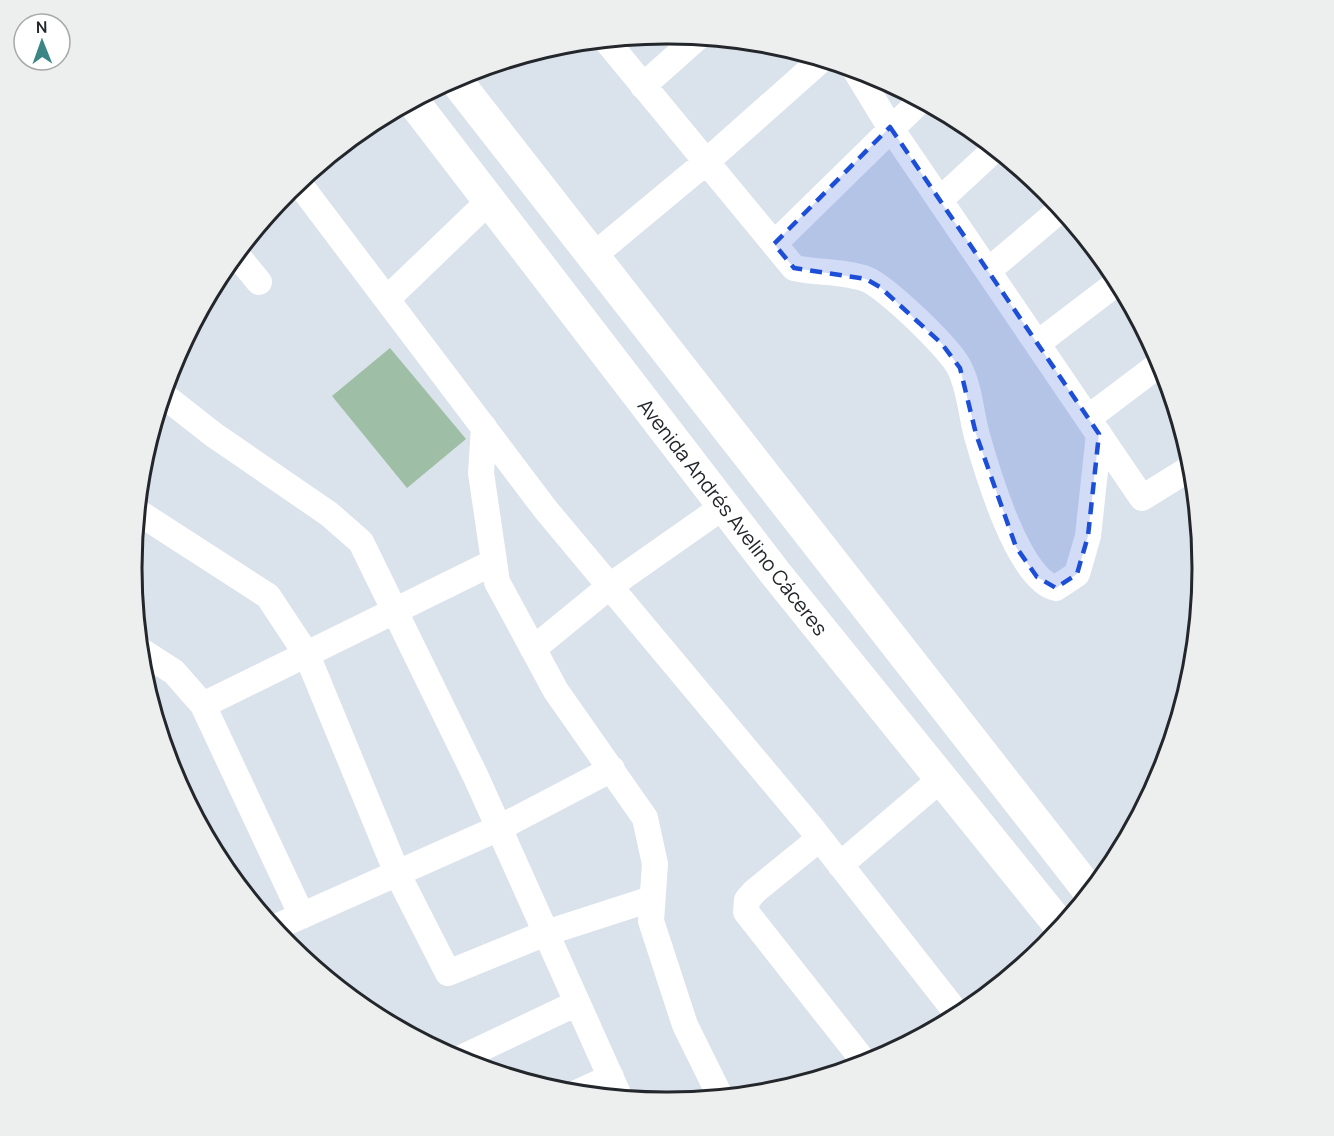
<svg xmlns="http://www.w3.org/2000/svg" width="1334" height="1136" font-family="Manrope,sans-serif">
<style>
.green{fill:#9ebfa5}
.lines{fill:none;stroke-linecap:round;stroke-linejoin:round}
.minor{stroke:#fff;stroke-width:26}
.tertiary{stroke:#fff;stroke-width:33}
.marked{fill:#1d4ed8;fill-opacity:0.2;stroke:#1d4ed8;stroke-width:4.5;stroke-dasharray:12 8;stroke-linejoin:round}
.labels{text-anchor:middle;dominant-baseline:central;stroke-width:4.5;stroke-linejoin:round;paint-order:stroke}
.street-label{font-size:20px;fill:#23262a;stroke:#fff}
.rim{fill:none;stroke:#23262a;stroke-width:3}
</style>
<rect width="100%" height="100%" fill="#dae2ec"/>
<path class="green" d="M390 348 466 439 407 488 332 396Z"/>
<g class="lines">
<path class="minor" d="M605 39 794 268C817 273 843 271 866 279 885 286 952 350 960 369 970 390 971 414 977 436 987 471 1019 581 1056 588L1077 574 1088 536 1099 434
M854 68 890 127 1142 498 1192 467
M643 86 699 36
M298 182 546 510 810 826 959 1016
M941 199 995 149
M774 244 921 100
M236 254 259 282
M593 256 706 162 822 59
M989 270 1061 209
M387 299 488 202
M1038 343 1118 282
M163 395 214 435 329 514 361 542 476 777 620 1098
M1088 418 1161 363
M484 427 481 473 497 582 556 691 645 818 655 864 651 921 685 1025 721 1098
M138 512 268 596 307 655 397 873 448 973 546 933 651 899
M533 649 610 586 724 506
M140 650 174 672 203 705 302 916
M203 705 494 562
M819 839 755 891 747 900 746 912 866 1064
M840 865 942 778
M274 928 499 828 612 769
M457 1060 577 1003
M574 1094 611 1077"/>
<path class="tertiary" d="M454 78 1090 892
M412 100 776 574 1061 927"/>
</g>
<path class="marked" d="M890 127 1099 434 1088 536 1077 574 1056 588 1037 577 1016 547 976 434 960 368 942 344 880 287 866 279 794 268 774 244Z"/>
<g class="labels">
<g class="street-label">
<text transform="translate(733 517) rotate(52)">Avenida Andrés Avelino Cáceres</text>
</g>
</g>
<path d="M0 0H1334V1136H0ZM666 44H668A524 524 0 0 1 1192 568V568A524 524 0 0 1 668 1092H666A524 524 0 0 1 142 568V568A524 524 0 0 1 666 44Z" fill="#edeeee" fill-rule="evenodd"/>
<path class="rim" d="M666 44H668A524 524 0 0 1 1192 568V568A524 524 0 0 1 668 1092H666A524 524 0 0 1 142 568V568A524 524 0 0 1 666 44Z"/>
<g transform="translate(42 42) rotate(359)"><circle r="28" fill="#ffffff" stroke="#a7a8aa" stroke-width="1.5"/>
<path d="M0-4.5L10 22L0 15L-10 22Z" fill="#3c8587"/>
<text y="-9" font-size="16" font-weight="bold" text-anchor="middle" fill="#23262a">N</text>
</g>
</svg>
